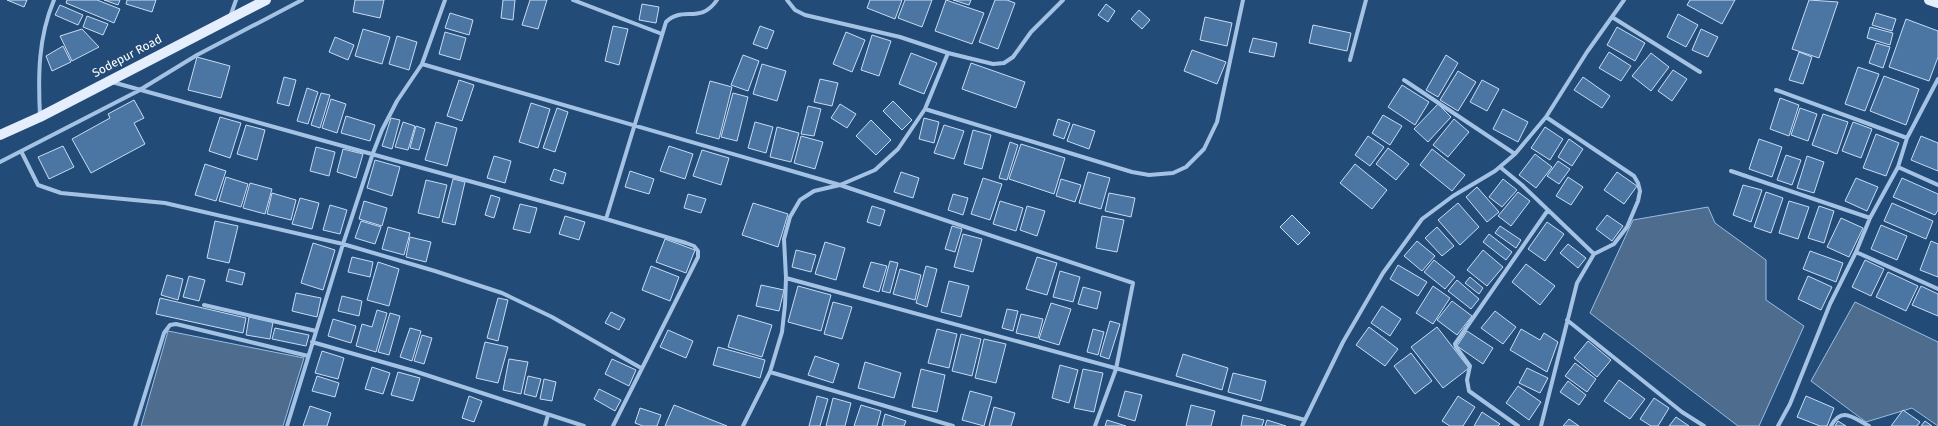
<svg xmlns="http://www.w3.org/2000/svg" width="1938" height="426" font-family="'Fira Sans',sans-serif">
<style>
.water{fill:#4e6c8d;stroke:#98bee5}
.building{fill:#4b75a2;stroke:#c7dcf3}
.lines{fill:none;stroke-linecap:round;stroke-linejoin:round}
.minor{stroke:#a4c3e4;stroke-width:4}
.primary{stroke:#e4eefc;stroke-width:10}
.labels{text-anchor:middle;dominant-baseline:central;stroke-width:4;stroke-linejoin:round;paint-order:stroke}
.street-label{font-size:12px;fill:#fff;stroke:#234b78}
</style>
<rect width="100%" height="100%" fill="#234b78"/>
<path class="water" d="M1708 207 1715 223 1766 260V300L1804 326 1759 426H1738L1590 313 1633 220Z
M1855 302 1938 342V426L1912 408 1866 422 1811 381Z
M168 331 304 358 283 426H141Z"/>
<path class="building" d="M7 0H27L24 7Z
M67 0H97L120 9 114 23 66 3Z
M104 0H120L118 5Z
M127 0H156L152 12 126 4Z
M355 0H384L380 18 353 12Z
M503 0H515L513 20 501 18Z
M530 0H547L538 29 522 25Z
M870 0H902L895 19 867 8Z
M905 0H932L922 27 898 18Z
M946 0 984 13 972 44 935 31Z
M953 0H971L969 5Z
M995 0H1007L1015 3 998 49 979 42Z
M1690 0H1735L1722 24 1687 5Z
M1809 0 1838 2 1819 58 1792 49Z
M642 4 659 7 656 23 639 20Z
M1106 4 1115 11 1108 22 1098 15Z
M60 5 83 15 78 25 55 15Z
M1139 10 1150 20 1142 29 1131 19Z
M450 13 473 20 469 35 445 28Z
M1876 13 1896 19 1892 31 1872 25Z
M1678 14 1698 25 1686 47 1667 37Z
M87 16 108 24 103 35 83 27Z
M1205 17 1232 23 1227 46 1200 40Z
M1906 19 1938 31V57L1929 81 1889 67Z
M1313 25 1351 33 1347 51 1309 43Z
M613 26 628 29 619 65 605 61Z
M760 26 774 31 767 49 753 44Z
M1617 27 1645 43 1635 61 1607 45Z
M1870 27 1893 33 1890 45 1867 38Z
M82 29 99 47 72 61 60 36Z
M363 29 390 37 382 64 355 56Z
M1701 29 1718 37 1708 57 1692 50Z
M445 32 466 38 460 60 439 54Z
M846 32 865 40 852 72 833 64Z
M872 35 891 41 879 76 861 70Z
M397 36 417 42 409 70 389 64Z
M335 37 354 45 348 60 329 52Z
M1253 38 1277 43 1274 57 1249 52Z
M1876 43 1890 47 1883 68 1869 63Z
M63 46 71 62 52 71 46 56Z
M1192 50 1226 62 1217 84 1184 71Z
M1609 52 1631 66 1621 81 1599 68Z
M1799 52 1812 57 1803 84 1789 80Z
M911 53 937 63 924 94 899 84Z
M1651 53 1669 67 1651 91 1632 76Z
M743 55 759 61 748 91 731 85Z
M1446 55 1458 63 1438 97 1426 90Z
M197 57 230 66 221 98 188 90Z
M971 63 1025 82 1016 108 962 89Z
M762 64 786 71 777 101 753 94Z
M1858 67 1879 74 1865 111 1845 104Z
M1673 70 1687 79 1672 101 1658 91Z
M1458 71 1476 82 1458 111 1440 100Z
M1884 76 1919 89 1906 125 1870 111Z
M284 77 296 80 289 106 277 103Z
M1583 77 1610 96 1602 108 1574 90Z
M820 79 838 83 832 106 814 102Z
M459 80 474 85 462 121 447 116Z
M1482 80 1499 89 1487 111 1470 102Z
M710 81 732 87 719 139 696 133Z
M1402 85 1429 102 1415 125 1388 107Z
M307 88 318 92 308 124 297 121Z
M321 93 330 95 320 128 311 125Z
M733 93 748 97 737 141 721 137Z
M1780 98 1799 105 1789 136 1770 129Z
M331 99 346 104 337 133 322 128Z
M134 100 144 118 134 123 145 144 91 173 72 139 110 118 108 114Z
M893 101 912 120 902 130 883 111Z
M531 103 550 109 538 148 519 142Z
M840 104 856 114 847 128 831 118Z
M1438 104 1451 117 1428 142 1414 129Z
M808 106 821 109 814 136 801 134Z
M557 108 568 112 555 152 543 148Z
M1800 108 1817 114 1808 141 1791 135Z
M1503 109 1528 122 1518 142 1493 129Z
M1823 114 1848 122 1837 154 1812 145Z
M1383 115 1402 126 1390 145 1372 133Z
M346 116 375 125 370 141 341 133Z
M220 117 241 123 230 158 209 151Z
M391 118 400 120 392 149 382 146Z
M924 118 939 122 934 143 919 139Z
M1058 119 1070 123 1064 139 1053 135Z
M1454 119 1469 132 1448 157 1433 145Z
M871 120 891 140 876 155 856 136Z
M403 122 415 126 408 150 395 147Z
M436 122 457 128 447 166 425 160Z
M755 122 773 127 766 153 748 148Z
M1853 122 1872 129 1861 158 1842 151Z
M1073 124 1095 131 1089 149 1067 141Z
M246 125 265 130 257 160 237 154Z
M944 125 964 131 954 159 934 153Z
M416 126 425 129 419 150 410 148Z
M777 127 799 133 791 162 770 157Z
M1545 127 1563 139 1550 160 1531 148Z
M973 130 991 135 982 169 964 164Z
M1876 134 1899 143 1886 176 1863 168Z
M801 136 823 142 815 169 794 163Z
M1368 136 1384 147 1370 166 1355 155Z
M1921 136 1938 143V171L1911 160Z
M1569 139 1583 149 1572 166 1558 157Z
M1759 139 1782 147 1772 177 1749 169Z
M1010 142 1018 145 1007 180 999 178Z
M1021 144 1065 158 1054 194 1009 179Z
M63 146 74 167 49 179 38 157Z
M669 146 693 154 685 179 660 171Z
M316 147 335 152 329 176 310 171Z
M1388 148 1409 164 1396 180 1376 164Z
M343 149 363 154 356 178 337 172Z
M1432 149 1465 175 1452 191 1420 165Z
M702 150 729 158 721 185 693 176Z
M1535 154 1552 167 1536 188 1519 175Z
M1786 155 1801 160 1792 185 1777 180Z
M494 156 511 161 505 183 487 178Z
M1807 156 1824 162 1814 193 1797 188Z
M375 160 400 167 392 196 367 188Z
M1558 161 1570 169 1559 184 1547 176Z
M205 164 226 171 216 201 195 195Z
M1355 164 1387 190 1372 209 1340 183Z
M554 169 566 173 563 184 550 180Z
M630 171 654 179 649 194 625 187Z
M901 172 919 178 913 198 894 192Z
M1088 172 1110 178 1101 209 1079 203Z
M1617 172 1637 186 1624 204 1604 190Z
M226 177 248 184 241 207 219 201Z
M1568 177 1583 187 1571 205 1556 196Z
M983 178 1002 184 990 220 971 214Z
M1856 178 1878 187 1867 211 1845 201Z
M1902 178 1938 194V210L1935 215 1893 197Z
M453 179 465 182 455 225 442 222Z
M1061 179 1081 185 1075 202 1056 196Z
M1503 179 1517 190 1502 207 1489 197Z
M426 180 447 185 439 218 418 213Z
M250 183 272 189 265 214 243 208Z
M1743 185 1762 190 1751 222 1733 215Z
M1477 187 1499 212 1487 222 1466 197Z
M1518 192 1530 201 1511 226 1498 216Z
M1766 192 1783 198 1771 233 1754 227Z
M272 193 296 200 291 220 267 214Z
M1109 193 1135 198 1131 217 1105 211Z
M688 194 706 199 701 213 684 208Z
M953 194 968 198 963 215 948 210Z
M491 195 500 198 494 218 485 215Z
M300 198 319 203 312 229 292 224Z
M364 201 387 208 382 226 359 219Z
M1000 201 1023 208 1016 231 993 224Z
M1789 201 1809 207 1798 239 1779 233Z
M753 203 788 214 778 247 742 235Z
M1458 203 1479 227 1460 245 1438 220Z
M1892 203 1933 221 1926 239 1884 221Z
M520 204 537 208 530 233 513 229Z
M330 205 347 210 340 234 323 230Z
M872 206 885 210 880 226 867 222Z
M1027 206 1045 211 1037 236 1020 230Z
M1819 206 1834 211 1824 243 1808 238Z
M1292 215 1310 233 1298 245 1280 227Z
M1607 215 1623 226 1612 241 1596 229Z
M565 216 585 222 579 240 559 234Z
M1102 216 1124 220 1117 252 1096 248Z
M1841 218 1863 228 1849 257 1827 247Z
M215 221 238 226 229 263 207 258Z
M361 221 381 227 375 244 355 238Z
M1547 222 1564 234 1545 261 1528 249Z
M1881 225 1907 236 1897 260 1871 249Z
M952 226 962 229 955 252 945 249Z
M1500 226 1521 240 1516 248 1495 233Z
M388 227 410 233 404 255 382 249Z
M1437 227 1454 246 1442 256 1425 238Z
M963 234 982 239 973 272 954 267Z
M1489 234 1512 252 1506 260 1483 242Z
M410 237 431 242 426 262 406 257Z
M665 239 695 250 686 273 656 262Z
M1417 241 1435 256 1422 271 1404 256Z
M1931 241 1938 244V277L1920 270Z
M825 242 845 248 836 280 815 274Z
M313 243 335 250 323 290 301 283Z
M1568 244 1586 258 1578 268 1560 253Z
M796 250 816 255 811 272 792 267Z
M1483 250 1503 267 1487 286 1467 270Z
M1810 251 1843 263 1836 282 1803 269Z
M352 257 373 262 370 277 348 272Z
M1037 257 1057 263 1047 295 1026 289Z
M1434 260 1455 277 1445 289 1424 272Z
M1865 260 1884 269 1871 296 1852 287Z
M890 261 898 263 890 293 882 291Z
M378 262 399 269 389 306 367 300Z
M871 262 887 266 879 292 863 287Z
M1526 264 1555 286 1540 305 1512 282Z
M1398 265 1427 282 1418 296 1390 279Z
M651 266 679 277 670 301 642 290Z
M926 266 937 269 927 307 916 303Z
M229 269 245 273 242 285 226 281Z
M900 269 921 275 915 300 893 294Z
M1060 271 1080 277 1073 302 1053 297Z
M1888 272 1918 286 1906 311 1876 297Z
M167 275 183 279 178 300 161 295Z
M189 276 205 280 199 301 183 297Z
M1808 276 1832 287 1821 310 1798 299Z
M1470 277 1483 288 1479 294 1465 283Z
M1457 280 1479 299 1471 309 1448 291Z
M949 281 969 286 961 317 941 312Z
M761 285 784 290 779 311 756 306Z
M798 286 831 295 821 331 788 322Z
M1433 286 1450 298 1433 324 1416 313Z
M1921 286 1938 294V316L1912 305Z
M1083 287 1101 292 1097 309 1078 304Z
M296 293 321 298 317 317 292 311Z
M342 296 362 301 359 316 338 311Z
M160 298 246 318 243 333 156 314Z
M498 298 508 300 498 341 487 338Z
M1452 301 1472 316 1457 335 1437 320Z
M833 302 852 307 842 339 824 334Z
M1051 303 1071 309 1059 345 1039 339Z
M1382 306 1401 319 1390 336 1371 323Z
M1007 309 1018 311 1013 331 1002 328Z
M377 310 387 313 376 352 356 346 362 324 372 327Z
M1495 311 1516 327 1503 344 1481 328Z
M611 312 625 319 619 330 605 323Z
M390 313 400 316 389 355 378 352Z
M1021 314 1043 319 1038 338 1016 333Z
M738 315 772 325 762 357 728 347Z
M249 317 273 322 270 339 246 335Z
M333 319 356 326 351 343 328 336Z
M1110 321 1120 324 1109 359 1100 356Z
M1369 327 1398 349 1385 366 1356 345Z
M1437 327 1469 368 1443 388 1411 347Z
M275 328 309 335 306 346 272 339Z
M410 328 421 331 412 361 400 357Z
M937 329 957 334 949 368 928 363Z
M1093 329 1104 332 1098 355 1087 352Z
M1521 329 1540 340 1544 333 1558 342 1547 372 1510 350Z
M668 330 693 341 686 358 660 347Z
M1467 331 1493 348 1483 364 1457 346Z
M961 334 981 339 972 376 952 371Z
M422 335 432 338 424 364 414 361Z
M984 339 1006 344 996 383 975 378Z
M1588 341 1611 360 1597 377 1574 358Z
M485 342 508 347 498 383 476 378Z
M718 347 765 360 760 378 713 365Z
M322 351 344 358 338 379 315 373Z
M1411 353 1432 381 1415 394 1394 366Z
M1183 354 1228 368 1222 390 1176 376Z
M815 356 839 364 833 383 808 375Z
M509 359 528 362 521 394 503 390Z
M612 359 636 370 629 386 605 374Z
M865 362 901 373 894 398 858 388Z
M1575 363 1596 379 1587 392 1565 376Z
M1060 365 1078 370 1069 403 1052 398Z
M372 367 390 373 383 394 365 389Z
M1527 368 1548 378 1540 393 1519 383Z
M921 369 945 375 937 412 912 407Z
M1083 369 1103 373 1094 412 1074 408Z
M398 372 420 378 413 401 391 395Z
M1233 373 1266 381 1261 401 1228 392Z
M317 376 339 383 335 397 312 391Z
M528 376 541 379 536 397 524 394Z
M544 379 556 382 552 401 540 399Z
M1619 380 1645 399 1630 419 1604 401Z
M1568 381 1586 395 1579 405 1560 392Z
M1518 386 1541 402 1529 420 1506 403Z
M599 389 621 400 615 411 594 399Z
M970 391 992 397 984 426 962 420Z
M1125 391 1142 395 1135 421 1118 416Z
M469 396 482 401 474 422 462 418Z
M817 396 828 399 820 426H809Z
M1458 396 1475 407 1463 426H1450L1442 421Z
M1806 396 1834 408 1827 426H1820L1797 417Z
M833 398 851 403 845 426H826Z
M1654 398 1669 408 1658 426H1651L1640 419Z
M674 405 727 426H665Z
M861 405 881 411 877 426H854Z
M1191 405 1215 411 1211 426H1186Z
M310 406 331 413 327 426H303Z
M994 407 1015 413 1011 426H989Z
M640 408 661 415 657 426H643L635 423Z
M1903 410 1920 422 1917 426H1891Z
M1482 412 1500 424 1498 426H1474Z
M885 414 906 421 904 426H882Z
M1243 415 1264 420 1262 426H1241Z
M1676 417 1689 426H1669Z
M1569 419 1579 426H1563Z
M1107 420 1126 426H1105Z
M1267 420 1286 426H1265Z
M1838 421 1846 426H1835Z
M1925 421 1932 426H1921Z"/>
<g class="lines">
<path class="minor" d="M445 0 422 64 840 185 1133 283 1116 369 1095 426
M573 0 662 34
M230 17 236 0
M1612 17 1700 72
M948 53 993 64 1004 63 1013 57 1031 32 1063 0
M1350 60 1366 0
M1404 80 1515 154
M112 82 606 219 666 22C683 5 700 25 717 0
M1776 90 1907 138
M925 109 1132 172 1149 175 1173 173 1186 167 1204 149 1217 122 1243 0
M40 116C38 76 38 38 54 0
M21 151 38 185 61 193 165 203 343 244 435 271 502 293 552 317 641 368
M0 162 138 91 197 55 302 0
M1500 167 1522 185 1594 254
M1898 167 1938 185
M1731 171 1870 218
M606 219 686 243 694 246 698 251V257L613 426
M1856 252 1938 289
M786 278 1305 420
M204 305 316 331
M1567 320 1682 412 1704 426
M312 342 414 371 584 426
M770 372 953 426
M135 426 164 333 170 325 176 324 308 356
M287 426 343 244 373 153 382 130 397 101 422 64
M545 426 548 415
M743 426 770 372 782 332 785 305 786 278 784 239 790 217 800 200 814 191 840 185 875 170 898 149 925 109 948 53 900 37 805 15 795 10 787 0
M1302 426 1343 342 1383 273 1422 219 1453 196 1495 171 1515 154 1546 117 1587 52 1624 0
M1518 426 1469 391 1467 380 1470 366 1456 347 1455 344 1548 210
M1541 426 1577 283 1594 254 1614 244 1627 227 1638 201 1640 191 1638 183 1634 176 1546 117
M1778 426 1790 404 1830 304 1856 252 1870 218 1898 167 1907 138 1938 79
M1831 426C1842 406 1853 418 1869 426"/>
<path class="primary" d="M1929 0 1938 3
M0 135 40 117 266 0"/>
</g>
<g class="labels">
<g class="street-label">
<text transform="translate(127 56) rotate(-28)">Sodepur Road</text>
</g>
</g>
</svg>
